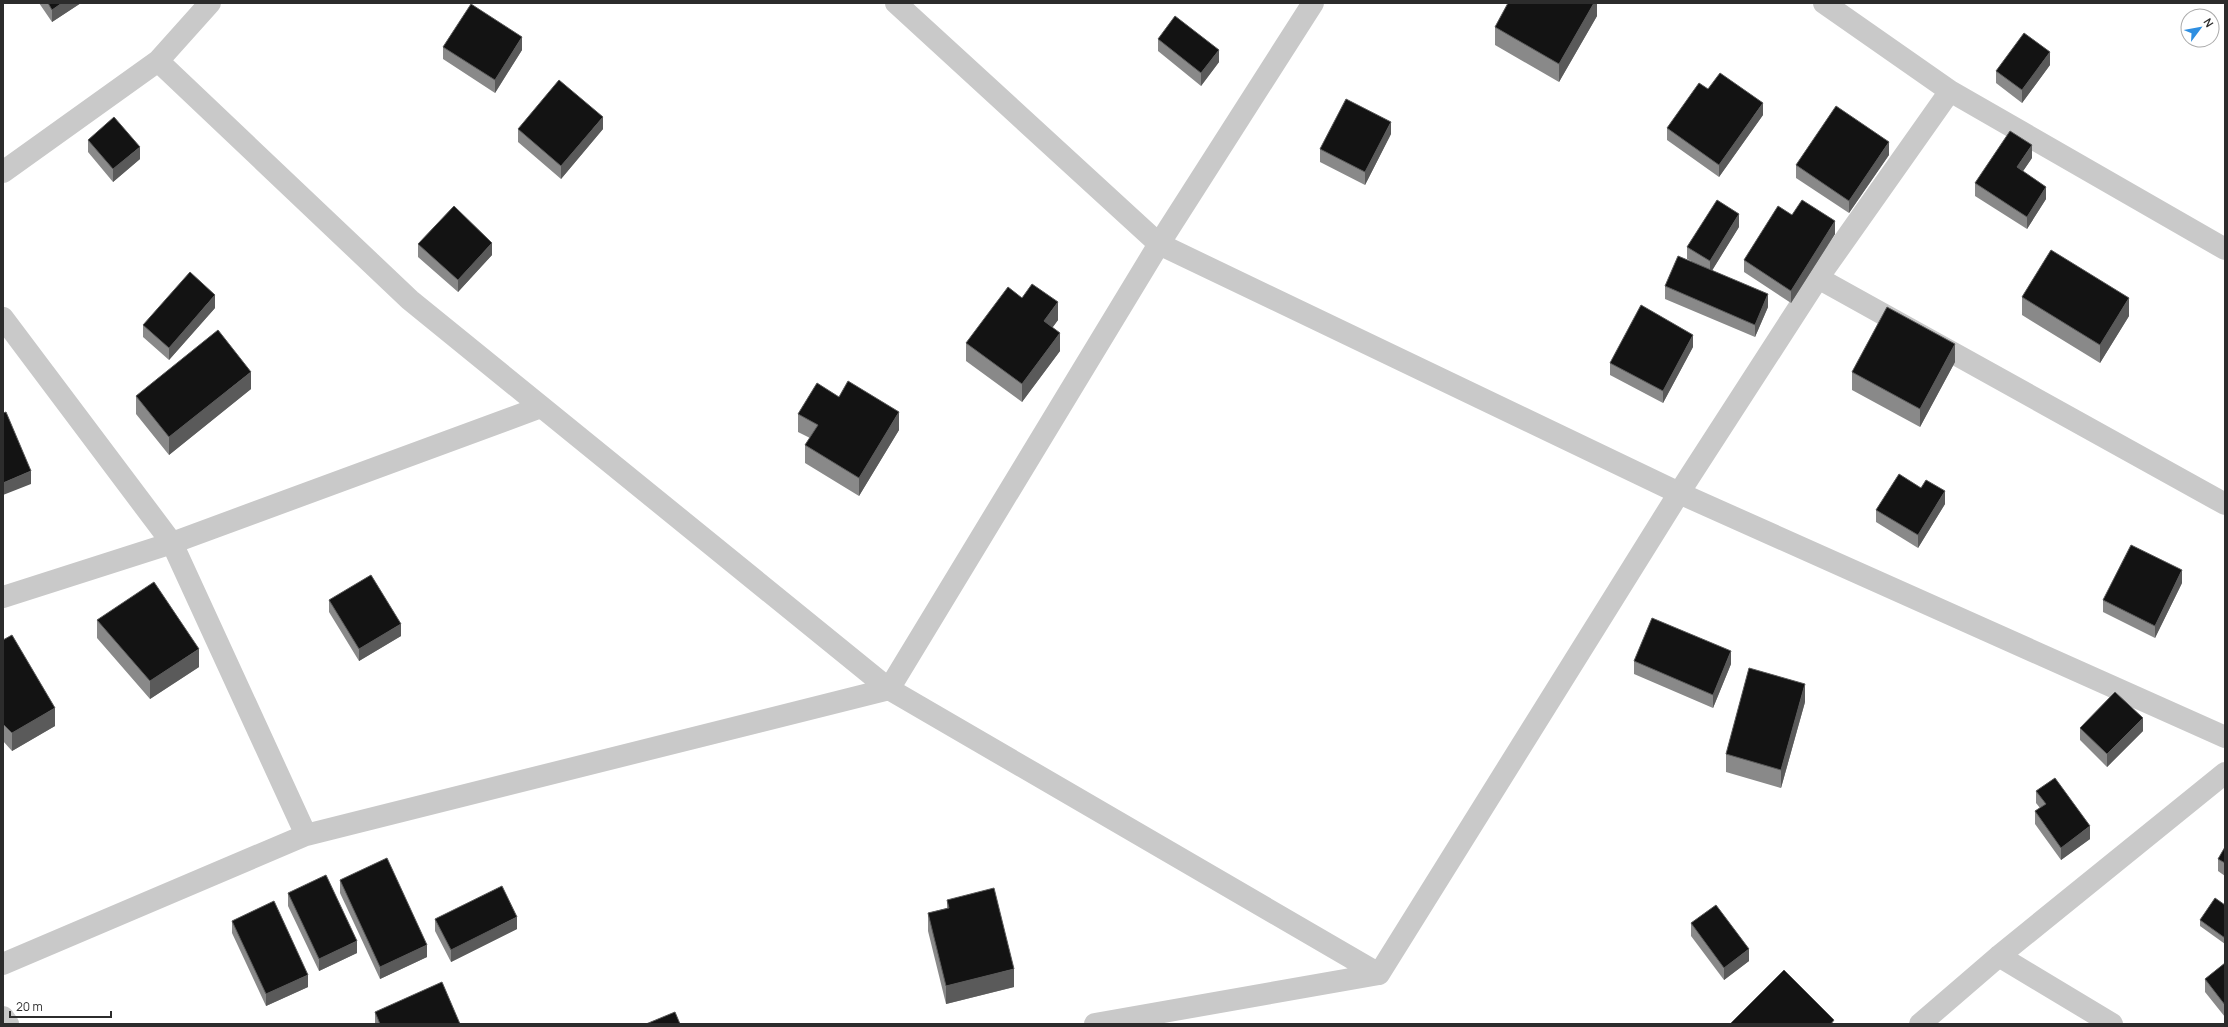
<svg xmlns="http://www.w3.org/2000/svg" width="2228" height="1027" font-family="Manrope,sans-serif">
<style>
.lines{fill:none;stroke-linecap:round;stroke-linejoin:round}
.street{stroke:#c9c9c9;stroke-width:22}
.wall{fill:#898989}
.shaded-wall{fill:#5a5a5a}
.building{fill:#131313;stroke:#5a5a5a}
</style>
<rect width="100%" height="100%" fill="#fff"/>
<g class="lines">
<path class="street" d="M896 3 1159 244 1679 493 2225 737
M1824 3 1950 91 2225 249
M158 61 410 300 889 689 1379 974
M3 172 158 61 210 3
M1818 278 2225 504
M3 318 172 543 306 835
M3 597 172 543 541 407
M1999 956 2112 1024
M3 964 306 835 889 689 1159 244 1313 3
M3 1017 8 1024
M1095 1024 1379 974 1679 493 1818 278 1950 91
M1920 1024 1999 956 2225 773"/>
</g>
<path class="wall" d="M39 3H81L52 22Z
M1597 3V16L1559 82 1495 45V27Z
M1158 39 1219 62 1201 86 1158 51Z
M443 47 522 50 495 93 443 59Z
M2050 65 2022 103 1996 83V71Z
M1763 115 1719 177 1667 140V128Z
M518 129H603L561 179 518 142Z
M1391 134 1365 185 1320 162V149Z
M88 140 140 159 113 182 88 152Z
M1889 155 1849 213 1796 178V165Z
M2032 158 2023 171 2046 199 2027 229 1975 196V183Z
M1792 215 1835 234 1791 303 1744 272V260Z
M1739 227 1712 270 1768 307 1755 337 1665 299V286L1691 261 1687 259V247Z
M418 244 492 255 458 292 418 257Z
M2022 297 2129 316 2100 363 2022 315Z
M1022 298 1058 320 1052 328 1060 351 1022 402 966 361V343Z
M215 308 169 360 143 337V325Z
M1693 347 1663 403 1610 375V363Z
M1955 362 1920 427 1852 390V372Z
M251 389 169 455 136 414V396Z
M839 397 899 430 859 496 805 463V445L810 438 798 432V414Z
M1945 504 1918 548 1876 522V510Z
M2182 583 2155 638 2103 612V600Z
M329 600 401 636 359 661 329 612Z
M97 620 199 667 150 699 97 638Z
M3 640 55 726 12 751 3 741Z
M1634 661 1731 664 1713 708 1634 674Z
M1805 702 1781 788 1726 772V754Z
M2080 728 2143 731 2107 767 2080 740Z
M2036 791 2090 839 2061 860 2035 824V811L2040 808 2036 803Z
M2225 847V876L2218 871V859Z
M340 880 427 957 380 979 340 893Z
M288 893 357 953 319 971 288 906Z
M947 900 1014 987 946 1004 928 931V913L947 908Z
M2225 905V944L2200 926V920Z
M435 919 517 929 451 962 435 931Z
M232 921 308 987 266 1006 232 933Z
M1691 923 1749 961 1724 980 1691 936Z
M2225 963V1017L2205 992V979Z
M375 1012 460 1024H375Z"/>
<path class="shaded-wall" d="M62 3H81L52 22V10Z
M1594 3H1597V16L1559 82V64Z
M522 37V50L495 93V80Z
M1219 50V62L1201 86V73Z
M2050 52V65L2022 103V90Z
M1763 103V115L1719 177V165Z
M603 117V129L561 179V166Z
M1391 122V134L1365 185V172Z
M1889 142V155L1849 213V201Z
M2032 145V158L2017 180V167Z
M140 147V159L113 182V169Z
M2046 187V199L2027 229V217Z
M1739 214V227L1710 274V261Z
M1835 221V234L1791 303V291Z
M492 243V255L458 292V280Z
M1768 294V307L1755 337V325Z
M215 295V308L169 360V348Z
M2129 298V316L2100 363V345Z
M1058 302V320L1044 339V321Z
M1060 333V351L1022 402V384Z
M1693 335V347L1663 403V391Z
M1955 344V362L1920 427V409Z
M251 372V389L169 455V437Z
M899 412V430L859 496V478Z
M31 471V484L3 495V483Z
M1945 491V504L1918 548V535Z
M2182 570V583L2155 638V626Z
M401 624V636L359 661V649Z
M199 649V667L150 699V681Z
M1731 651V664L1713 708V695Z
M1805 684V702L1781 788V770Z
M55 708V726L12 751V733Z
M2143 718V731L2107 767V754Z
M2090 826V839L2061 860V848Z
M517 917V929L451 962V950Z
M357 941V953L319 971V959Z
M427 945V957L380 979V967Z
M1749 949V961L1724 980V968Z
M1014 969V987L946 1004V986Z
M308 975V987L266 1006V994Z"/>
<path class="building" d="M48 3H62L52 10Z
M1508 3H1594L1559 64 1495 27Z
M471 4 522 37 495 80 443 47Z
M1175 16 1219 50 1201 73 1158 39Z
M2024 33 2050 52 2022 90 1996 71Z
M1720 73 1763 103 1719 165 1667 128 1699 83 1708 89Z
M559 80 603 117 561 166 518 129Z
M1346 99 1391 122 1365 172 1320 149Z
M1836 106 1889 142 1849 201 1796 165Z
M114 117 140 147 113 169 88 140Z
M2010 131 2032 145 2017 167 2046 187 2027 217 1975 183Z
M1717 200 1739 214 1710 261 1687 247Z
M1802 200 1835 221 1791 291 1744 260 1778 206 1792 215Z
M454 206 492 243 458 280 418 244Z
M2051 250 2129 298 2100 345 2022 297Z
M1678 256 1768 294 1755 325 1665 286Z
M190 272 215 295 169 348 143 325Z
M1032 284 1058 302 1044 321 1060 333 1022 384 966 343 1008 287 1022 298Z
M1641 305 1693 335 1663 391 1610 363Z
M1887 307 1955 344 1920 409 1852 372Z
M218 330 251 372 169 437 136 396Z
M848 381 899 412 859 478 805 445 818 425 798 414 817 383 839 397Z
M6 412 31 471 3 483V413Z
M1899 474 1921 488 1926 480 1945 491 1918 535 1876 510Z
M2131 545 2182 570 2155 626 2103 600Z
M371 575 401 624 359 649 329 600Z
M154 582 199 649 150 681 97 620Z
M1652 618 1731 651 1713 695 1634 661Z
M12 635 55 708 12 733 3 724V640Z
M1749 668 1805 684 1781 770 1726 754Z
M2115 692 2143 718 2107 754 2080 728Z
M2055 778 2090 826 2061 848 2035 811 2046 804 2036 791Z
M2225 847V863L2218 859Z
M387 858 427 945 380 967 340 880Z
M326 875 357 941 319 959 288 893Z
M502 886 517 917 451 950 435 919Z
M994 888 1014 969 946 986 928 913 949 908 947 900Z
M2215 898 2225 905V938L2200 920Z
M274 901 308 975 266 994 232 921Z
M1716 905 1749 949 1724 968 1691 923Z
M2225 963V1005L2205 979Z
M1784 970 1834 1020 1831 1024H1730Z
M442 982 460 1024H380L375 1012Z
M675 1012 680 1024H646Z"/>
<rect width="2228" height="1027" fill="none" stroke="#2c2c2c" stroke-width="8"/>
<g transform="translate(2200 28) rotate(58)"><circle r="19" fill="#ffffff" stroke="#ababab"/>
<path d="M0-3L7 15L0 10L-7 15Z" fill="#2f8fe1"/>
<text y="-6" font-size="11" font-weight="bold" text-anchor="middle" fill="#2c2c2c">N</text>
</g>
<path d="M10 1011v6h101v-6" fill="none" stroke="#2c2c2c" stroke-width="2"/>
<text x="16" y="1011" font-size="12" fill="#2c2c2c" stroke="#ffffff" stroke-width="3" paint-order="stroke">20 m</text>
</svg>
